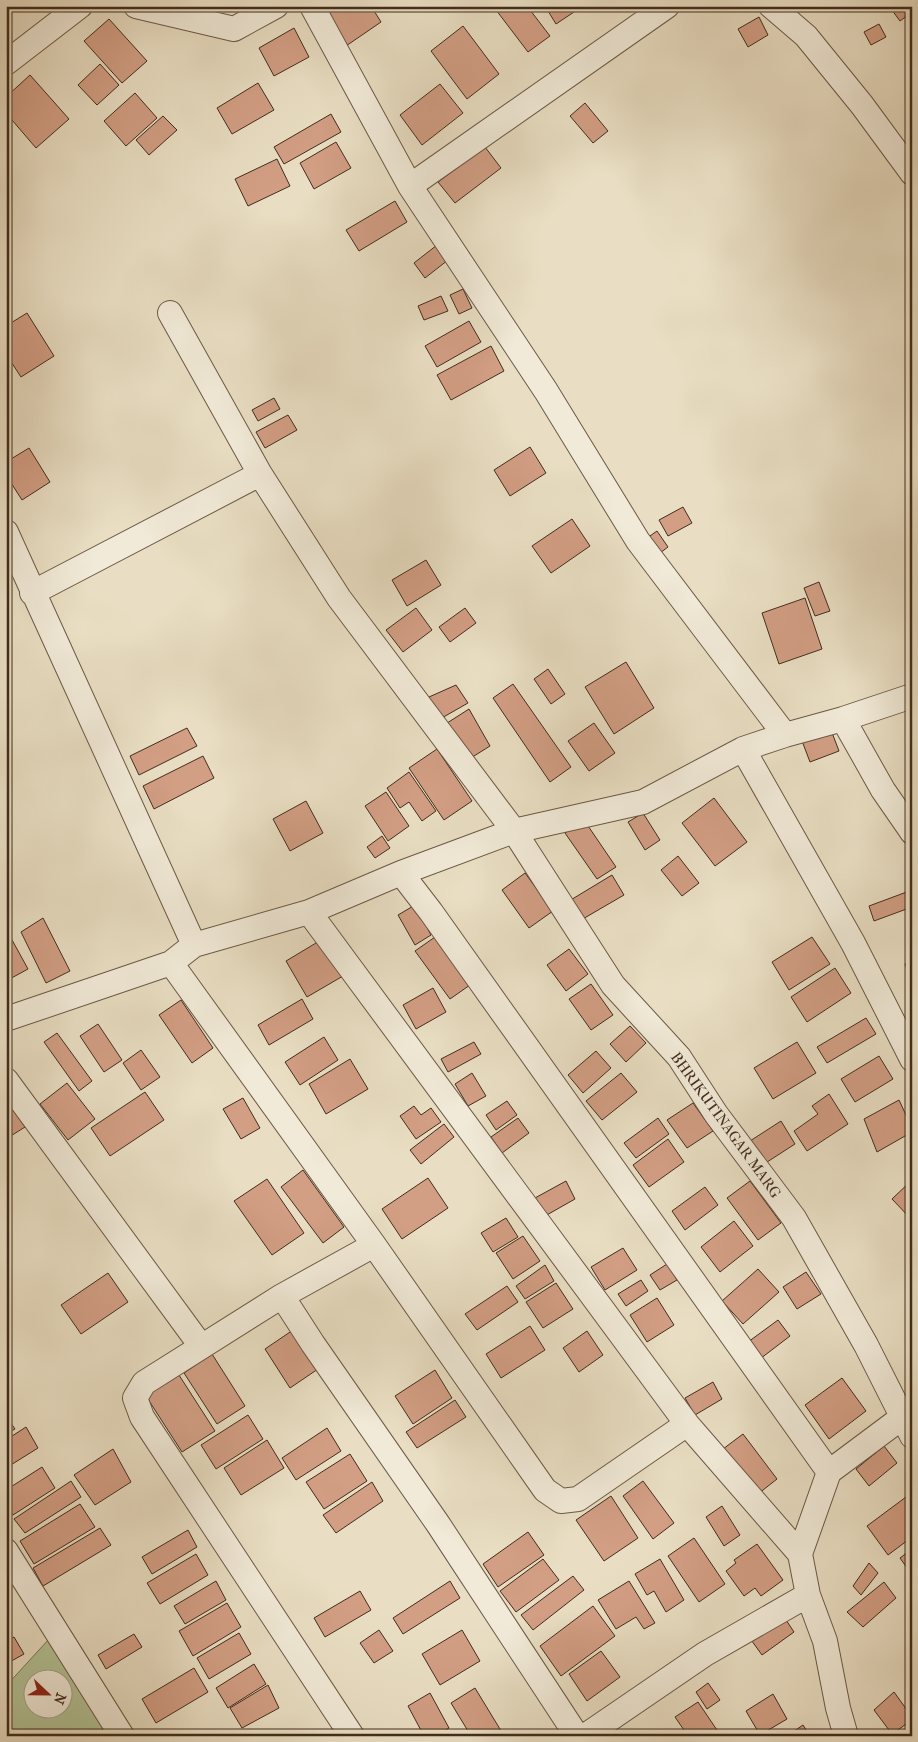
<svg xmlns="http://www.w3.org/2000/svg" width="918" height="1742" font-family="'IM FELL French Canon',serif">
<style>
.green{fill:#b3c296;stroke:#7a7859;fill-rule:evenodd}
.building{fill:#d29e84;stroke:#422d1c}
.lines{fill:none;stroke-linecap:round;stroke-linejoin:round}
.street-casing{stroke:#6c5946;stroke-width:26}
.street{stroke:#f1ead8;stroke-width:24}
.labels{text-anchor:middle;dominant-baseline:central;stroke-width:4;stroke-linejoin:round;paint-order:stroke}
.street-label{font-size:15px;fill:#422d1c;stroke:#f1ead8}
</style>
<rect width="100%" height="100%" fill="#e9dec3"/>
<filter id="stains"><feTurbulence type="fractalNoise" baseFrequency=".004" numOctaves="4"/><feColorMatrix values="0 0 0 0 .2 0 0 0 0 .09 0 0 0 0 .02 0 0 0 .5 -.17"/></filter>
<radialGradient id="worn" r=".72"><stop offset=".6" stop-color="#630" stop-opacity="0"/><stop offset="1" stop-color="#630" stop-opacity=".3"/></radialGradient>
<path class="green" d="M49 1639 116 1736H6V1686ZM32 1680H62V1710H32Z"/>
<path class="building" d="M331 6H371L381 22 346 46 322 12Z
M493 6H527L550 36 528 52Z
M545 6H583L556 24Z
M889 6H912V12L900 21Z
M759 17 768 35 748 47 738 29Z
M109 19 147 61 122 83 84 41Z
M879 24 886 37 871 45 864 32Z
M463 26 499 74 467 99 431 51Z
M294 28 309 57 274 76 259 48Z
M100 64 119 85 97 105 78 85Z
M30 75 69 119 36 148 6 113V97Z
M258 83 274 110 232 134 217 108Z
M440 84 463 113 422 145 400 115Z
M135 93 157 118 126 146 104 121Z
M585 103 608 131 593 143 570 116Z
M331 114 341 132 284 164 274 147Z
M163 116 177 130 149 155 136 140Z
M336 142 351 168 314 189 300 163Z
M485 147 501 168 455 203 438 182Z
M277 159 290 186 248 206 235 179Z
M395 201 407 222 359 251 346 230Z
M437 245 448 260 425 278 414 263Z
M463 289 472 308 459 314 450 295Z
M441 296 448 311 424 320 418 306Z
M27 313 54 356 21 377 6 354V326Z
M469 321 481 342 437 367 425 346Z
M491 346 504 371 451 400 437 375Z
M274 398 280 409 258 421 252 410Z
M288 415 297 430 265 448 256 432Z
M530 447 546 473 510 496 494 470Z
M29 448 50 482 22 500 6 475V462Z
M683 507 692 523 668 536 659 520Z
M572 519 590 546 551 573 532 546Z
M657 531 668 547 652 559 640 543Z
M426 560 441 585 407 606 392 580Z
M819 582 830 611 815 616 804 588Z
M805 598 822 649 779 664 762 613Z
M416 608 432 630 403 652 386 630Z
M465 608 476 623 450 642 439 627Z
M626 662 654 708 614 734 585 687Z
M548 669 565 694 551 704 534 679Z
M513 684 571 767 550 782 493 698Z
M456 685 468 703 440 719 429 697Z
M469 709 490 746 466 761 444 725Z
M594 723 615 753 589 771 568 741Z
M187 728 197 746 139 775 130 756Z
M831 730 839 751 810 762 802 741Z
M437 749 472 801 444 820 409 768Z
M203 756 214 778 154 809 143 786Z
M409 772 436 811 422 821 409 802 400 808 387 788Z
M386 792 409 826 388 841 365 806Z
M714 798 747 842 715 866 682 823Z
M306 801 323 833 290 851 273 819Z
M643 813 660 840 645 850 628 822Z
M584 820 616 867 597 879 565 833Z
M382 836 390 848 375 858 367 847Z
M678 856 699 883 682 896 661 870Z
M525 873 553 911 529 928 502 890Z
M612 875 624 895 581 920 569 901Z
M912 890V907L874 921 869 906Z
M415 905 431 935 415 945 398 915Z
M43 918 70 971 46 983 21 932Z
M6 929 28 969 6 981Z
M435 937 470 985 450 999 415 951Z
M812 937 830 964 789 990 772 962Z
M321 940 343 976 307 997 286 961Z
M569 949 588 974 566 991 547 965Z
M912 961V982L905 964Z
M835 968 851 993 807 1022 791 997Z
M591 984 613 1015 591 1030 569 999Z
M433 988 446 1012 416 1029 403 1005Z
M302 999 313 1019 269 1045 258 1025Z
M181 1000 213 1048 192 1063 159 1015Z
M866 1018 876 1034 827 1063 817 1047Z
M98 1024 122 1060 104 1072 80 1036Z
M630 1026 646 1043 626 1062 610 1044Z
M57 1033 92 1081 79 1091 44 1042Z
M324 1037 338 1060 300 1085 285 1062Z
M474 1042 481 1054 448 1072 441 1059Z
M797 1042 816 1073 773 1099 754 1068Z
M141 1050 160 1077 141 1090 123 1063Z
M596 1051 611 1068 583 1093 568 1075Z
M879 1056 893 1079 855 1102 841 1079Z
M350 1059 368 1089 326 1114 309 1084Z
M472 1073 486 1096 468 1106 455 1084Z
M621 1073 637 1092 602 1120 586 1101Z
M67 1083 95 1119 68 1140 40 1104Z
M145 1092 164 1120 110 1156 91 1128Z
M829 1094 848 1124 807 1151 794 1131 818 1114 812 1106Z
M243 1098 260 1128 241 1139 223 1109Z
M6 1099 25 1127 6 1139Z
M899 1100 912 1128V1132L877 1152 864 1119Z
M507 1101 517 1115 496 1130 486 1115Z
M693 1103 713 1131 687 1148 667 1120Z
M414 1106 421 1115 431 1108 441 1122 416 1139 400 1116Z
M518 1118 529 1133 502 1153 491 1137Z
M658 1118 669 1134 636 1158 624 1143Z
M781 1121 795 1144 764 1164 750 1141Z
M444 1124 454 1137 421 1164 410 1150Z
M668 1139 684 1162 649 1187 633 1165Z
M303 1170 344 1227 323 1243 281 1187Z
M428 1178 448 1208 402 1239 382 1209Z
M267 1179 304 1233 272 1255 234 1201Z
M912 1180V1220L892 1199Z
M566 1181 575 1199 545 1216 535 1198Z
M750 1181 781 1223 758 1240 727 1198Z
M705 1187 718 1205 685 1230 672 1211Z
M506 1218 518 1237 493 1252 481 1233Z
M734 1221 753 1246 720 1272 701 1247Z
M523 1236 540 1261 513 1279 496 1253Z
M623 1248 637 1270 605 1290 591 1267Z
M667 1264 677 1280 660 1290 650 1275Z
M545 1265 554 1281 525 1299 516 1286Z
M758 1269 779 1292 743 1324 722 1301Z
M806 1272 821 1294 797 1309 783 1287Z
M108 1273 128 1302 81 1334 61 1305Z
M641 1280 648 1291 626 1306 618 1294Z
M556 1283 573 1309 543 1328 526 1302Z
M507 1286 518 1302 477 1330 465 1314Z
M657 1298 674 1325 647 1342 630 1315Z
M778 1320 790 1336 756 1362 744 1345Z
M530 1326 545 1350 501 1378 486 1354Z
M293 1330 318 1369 290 1388 265 1349Z
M587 1331 603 1355 579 1372 563 1348Z
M212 1354 245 1406 217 1424 184 1373Z
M435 1370 452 1398 413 1424 395 1396Z
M177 1372 215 1431 182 1452 144 1393Z
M842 1378 866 1411 829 1439 805 1405Z
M713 1382 722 1399 695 1415 685 1398Z
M455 1400 466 1417 417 1448 406 1432Z
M248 1415 263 1439 216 1469 201 1445Z
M6 1416 15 1429 6 1434Z
M26 1427 38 1448 6 1468V1440Z
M327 1428 341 1451 296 1480 282 1458Z
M743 1434 777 1479 758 1494 723 1449Z
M267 1440 284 1468 241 1495 224 1468Z
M884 1446 897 1463 869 1486 856 1469Z
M113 1449 131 1482 95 1505 74 1475Z
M350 1454 367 1481 324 1509 306 1482Z
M42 1467 55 1488 13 1515 6 1505V1490Z
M71 1481 81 1497 25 1533 14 1519Z
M643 1481 674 1523 653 1539 623 1496Z
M372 1482 383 1501 336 1533 323 1515Z
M611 1496 638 1538 604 1561 576 1520Z
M906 1497 912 1504V1537L888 1555 867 1526Z
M80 1504 95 1527 34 1564 20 1541Z
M722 1506 740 1535 724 1546 706 1517Z
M100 1528 111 1545 43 1586 33 1568Z
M188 1530 197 1547 152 1574 142 1557Z
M528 1532 544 1555 498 1587 483 1564Z
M694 1538 725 1584 699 1602 668 1556Z
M757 1544 783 1580 761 1596 755 1588 744 1596 726 1571 736 1563 734 1560Z
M912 1549V1575L900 1558Z
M196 1554 208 1575 160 1604 147 1583Z
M543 1559 559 1580 516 1612 500 1591Z
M660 1559 684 1600 666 1612 654 1591 647 1595 635 1574Z
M869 1563 878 1573 861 1595 853 1586Z
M573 1576 584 1590 533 1630 521 1615Z
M216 1581 226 1600 185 1624 174 1606Z
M450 1581 460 1598 403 1634 393 1618Z
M629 1581 655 1623 644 1629 636 1617 616 1629 598 1600Z
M884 1582 896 1598 863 1627 847 1612Z
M360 1591 371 1610 325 1637 314 1618Z
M227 1603 241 1627 193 1656 179 1631Z
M593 1606 615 1636 561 1676 540 1646Z
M782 1614 794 1632 762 1655 749 1637Z
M379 1630 393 1651 374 1663 360 1643Z
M462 1630 480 1661 440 1685 422 1654Z
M239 1633 251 1654 209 1679 197 1658Z
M134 1634 142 1647 106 1669 98 1655Z
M14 1637 24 1654 6 1664V1641Z
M601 1651 620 1677 587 1701 569 1674Z
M254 1664 266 1684 228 1708 216 1688Z
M194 1668 208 1692 156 1723 142 1699Z
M708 1683 720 1700 707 1709 696 1692Z
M268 1685 279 1708 242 1728 230 1708Z
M475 1688 503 1734 500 1736H471L451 1703Z
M894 1692 912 1717V1720L892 1734 874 1710Z
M430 1693 449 1728 435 1736H424L408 1706Z
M773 1694 787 1719 760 1735 746 1711Z
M698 1702 721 1736H688L675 1717Z
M803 1725 810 1736H787Z
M912 1725V1736H896Z"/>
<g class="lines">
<defs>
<path id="street" d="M136 6 234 29 276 6
M312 6 410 186 546 391 638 541 785 735
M771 6 806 36 862 105 912 173
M6 63 80 6
M410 186 667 6
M170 313 260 474 339 598 514 831 613 985 679 1057 716 1114 794 1218 866 1345 912 1436
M6 532 194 945
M32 593 260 474
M843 719 883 790 912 832
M743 749 853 943 912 1059
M401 873 431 912 829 1472 800 1554
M309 912 687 1424 800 1554 808 1595 825 1641 838 1708 846 1736
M171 963 374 1245 545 1490 561 1501 578 1499 687 1424
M6 1019 171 963 194 945 309 912 401 873 514 831 643 802 743 749 785 735 843 719 912 696
M6 1080 201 1346
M282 1296 374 1245
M829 1472 912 1410
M6 1551 122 1736
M352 1736 142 1417 135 1398 144 1383 282 1296 313 1344 438 1524 577 1736
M585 1736 705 1654 808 1595"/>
</defs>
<use href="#street" class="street-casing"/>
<use href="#street" class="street"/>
</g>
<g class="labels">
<g class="street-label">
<text transform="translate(726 1125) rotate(54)">BHRIKUTINAGAR MARG</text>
</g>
</g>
<rect width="918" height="1742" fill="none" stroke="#e9dec3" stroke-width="25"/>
<rect x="8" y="8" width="903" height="1727" fill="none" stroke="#422d1c" stroke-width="2.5"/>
<rect x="12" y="12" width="893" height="1717" fill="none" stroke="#422d1c"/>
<g transform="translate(48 1694) rotate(112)"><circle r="24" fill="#f1ead8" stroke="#ab9e8d"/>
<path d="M0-4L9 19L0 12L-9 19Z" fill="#8f2418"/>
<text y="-8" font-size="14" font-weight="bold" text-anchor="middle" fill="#422d1c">N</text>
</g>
<rect width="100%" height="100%" filter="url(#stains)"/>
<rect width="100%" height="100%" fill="url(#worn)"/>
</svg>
